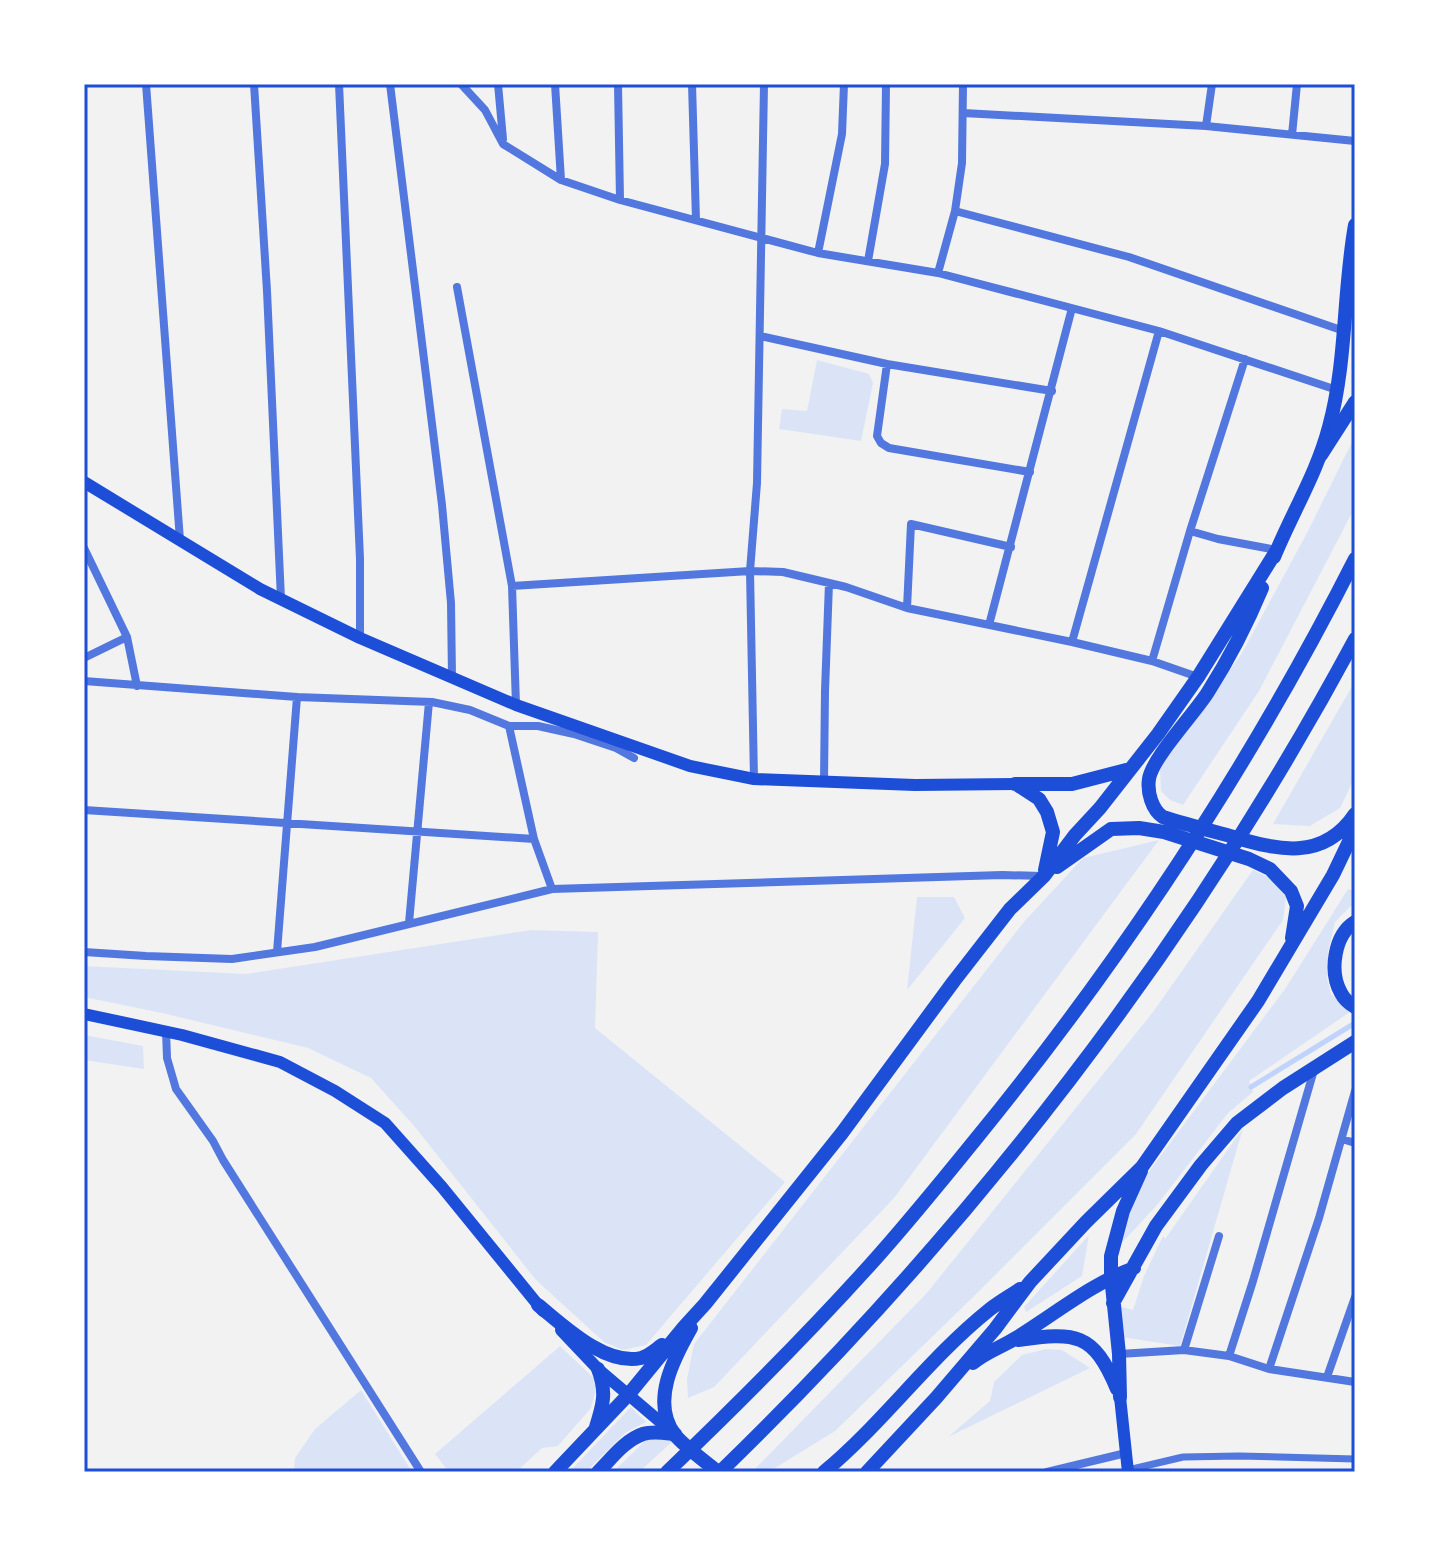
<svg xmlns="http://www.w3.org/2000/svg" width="1439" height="1556" font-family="Roboto,sans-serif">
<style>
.green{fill:#dbe4f7}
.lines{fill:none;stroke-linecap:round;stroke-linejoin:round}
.stream{stroke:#bfd3fe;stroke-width:5}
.pedestrian{stroke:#5277de;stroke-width:7}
.minor{stroke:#5277de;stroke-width:8}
.secondary{stroke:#1d4ed8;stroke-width:12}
.primary{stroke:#1d4ed8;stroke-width:14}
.trunk{stroke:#1d4ed8;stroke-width:14}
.neatline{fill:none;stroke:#1d4ed8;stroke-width:3}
</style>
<rect width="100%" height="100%" fill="#f2f2f2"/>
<path class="green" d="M817 360 869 374 873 383 861 441 779 429 782 409 807 411Z
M1355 436V507L1259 691 1183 805 1170 800 1161 791 1160 770 1167 758 1242 653 1307 533Z
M1355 681V777L1340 808 1310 826 1273 824Z
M1159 840 894 1198 714 1387 688 1398 687 1379 694 1344 1023 923 1083 858Z
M1253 870 1272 879 1286 897 1283 920 1136 1134 968 1302 835 1431 775 1468 753 1471 926 1294 1153 1012Z
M1348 889 1355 891V902L1335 922 1328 952 1327 978 1331 994 1350 1012 1249 1081 1253 1092 1228 1113 1157 1205 1121 1244 1127 1205 1144 1178 1285 989Z
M917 897H954L965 918 907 990Z
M531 930 598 932 595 1028 785 1182 646 1345 623 1350 604 1342 536 1280 415 1127 371 1078 308 1048 162 1013 84 997V966L246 974Z
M84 1035 143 1046 144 1069 84 1060Z
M1243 1128 1180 1346 1115 1336 1118 1306 1133 1310 1144 1276 1163 1236 1165 1239Z
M1089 1235 1082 1276 1026 1312 1024 1307Z
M560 1346 598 1382 591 1408 558 1446 542 1448 516 1472H449L435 1454Z
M1046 1349 1062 1350 1090 1368 948 1437 990 1401 994 1382 1022 1355Z
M361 1390 412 1472H294L295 1458 315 1429Z
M631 1407 646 1422 625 1433 586 1472H569Z
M653 1436 673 1441 639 1472H613L645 1441Z"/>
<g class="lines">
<path class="stream" d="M1251 1087 1355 1023"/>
<path class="pedestrian" d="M1128 1470 1183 1457 1239 1456 1355 1459"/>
<path class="minor" d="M146 84 180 540
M254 84 267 291 281 599
M339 84 360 559V638
M390 84 442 505 451 603 452 678
M461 84 485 110 503 144 561 180 620 200 818 253 938 273 1159 331 1337 390
M498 84 503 139
M555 84 561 180
M618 84 620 200
M692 84 696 220
M963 113 1206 126 1355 141
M1206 126 1212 84
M1292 135 1297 84
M955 211 1129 257 1344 331
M818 253 842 134 844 84
M868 261 885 164 886 84
M938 273 955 211 962 163 963 84
M457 287 512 586 516 705
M760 336 887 364 1052 391
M887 364 877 436 881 443 889 448 1030 472
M1190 531 1218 539 1277 550
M84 548 127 637
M512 586 750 571 783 572 846 587 907 608 1072 642 1152 661 1198 677
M907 608 911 524 1011 547
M989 625 1072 308
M1072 642 1159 331
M84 658 127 637 137 686
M1152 661 1190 531 1245 359
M84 681 297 697 432 702 470 710 509 726H538L574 734 616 748 634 758
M509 726 534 839 552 889
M754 779 750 571 757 483 764 84
M824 782 825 691 829 583
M84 810 534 839
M409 923 429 702
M84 952 146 956 232 959 315 947 552 889 1002 875 1043 876
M277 952 297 697
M166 1031 167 1058 176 1089 213 1141 223 1160 421 1472
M1342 1139 1355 1143
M1184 1350 1219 1236
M1119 1354 1184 1350 1229 1356 1269 1369 1355 1382
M1229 1356 1253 1281 1314 1070
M1269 1369 1319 1218 1355 1091
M1327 1377 1355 1297
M1047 1472 1126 1453"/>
<path class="secondary" d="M84 482 260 589 360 638 516 705 690 766 754 779 915 785 1015 784
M84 1014 182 1035 280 1062 335 1091 385 1123 442 1187 543 1311
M561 1330 598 1369 671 1431
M1120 1397 1128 1472"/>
<path class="primary" d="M1274 557C1292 513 1317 473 1329 427 1347 361 1343 292 1355 225
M1262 588C1247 624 1229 659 1208 692 1195 713 1152 758 1149 779 1147 792 1152 810 1163 817 1185 824 1208 830 1230 836 1277 850 1323 862 1355 814
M1015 784H1072L1130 769
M1016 784 1039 799 1047 812 1053 832 1045 870
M1057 867 1111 829 1139 828 1164 832 1249 859 1270 869 1291 891 1297 906 1292 938
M1355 922C1334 935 1329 972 1341 993 1344 999 1350 1004 1355 1007
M1113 1303 1156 1226 1201 1165 1237 1123 1283 1088 1355 1042
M538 1305C564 1326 605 1366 641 1358 649 1356 655 1350 662 1345
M691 1328C674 1358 650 1402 675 1435 685 1447 706 1462 718 1472
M1018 1340C1076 1332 1093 1332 1117 1389
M973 1363C986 1352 1002 1347 1016 1338 1055 1314 1091 1284 1134 1268
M1120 1397 1119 1354 1111 1276V1256L1123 1211 1141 1171
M596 1427C603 1405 607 1392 598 1369
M555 1472 629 1394 684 1327 705 1304 842 1133 954 981 1010 909 1044 876 1075 835 1100 808 1158 734 1198 677 1277 550
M824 1472C883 1423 929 1358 989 1310 999 1302 1010 1296 1020 1289
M867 1472 936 1398 995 1329 1030 1282 1086 1222 1142 1167 1258 1001 1333 875 1355 829"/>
<path class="trunk" d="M1321 455 1355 402
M598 1472C611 1459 625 1440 643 1434 653 1431 664 1433 675 1434
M667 1472C737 1405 805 1337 870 1265 907 1224 941 1182 975 1140 1122 960 1250 766 1355 559
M720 1472C972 1228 1189 948 1355 639"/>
</g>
<rect width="1439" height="1556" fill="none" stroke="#ffffff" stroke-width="172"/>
<rect x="86" y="86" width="1267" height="1384" class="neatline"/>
</svg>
